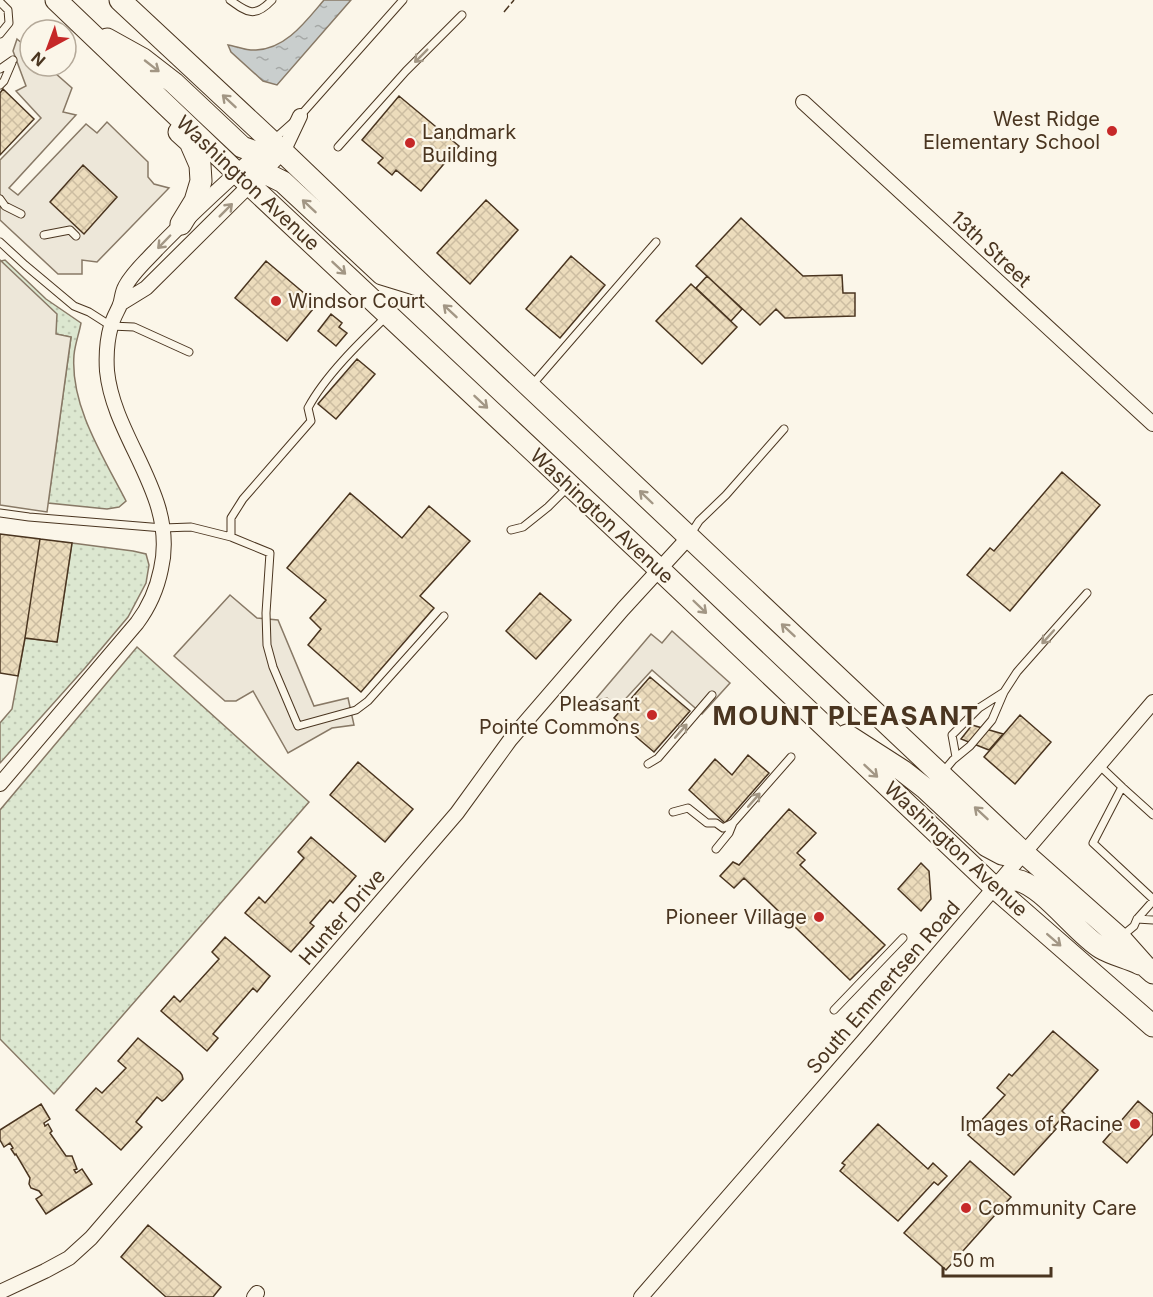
<svg xmlns="http://www.w3.org/2000/svg" width="1153" height="1297" font-family="Inter,sans-serif">
<style>
.grass{fill:url(#grass-dots);stroke:#887966;stroke-width:1.5}
.parking{fill:#ede7d9;stroke:#887966;stroke-width:1.5}
.water{fill:url(#water-ripples);stroke:#887966;stroke-width:1.5}
.building{fill:url(#building-cross-hatch);stroke:#4a3520;stroke-width:1.5}
.lines{fill:none;stroke-linecap:round;stroke-linejoin:round}
.service-casing{stroke:#4a3520;stroke-width:9}
.minor-casing{stroke:#4a3520;stroke-width:16}
.primary-casing{stroke:#4a3520;stroke-width:23}
.service{stroke:#fbf6e9;stroke-width:7}
.minor{stroke:#fbf6e9;stroke-width:14}
.primary{stroke:#fbf6e9;stroke-width:21}
.fence{stroke:#4a3520;stroke-width:1.5;stroke-dasharray:8 3;stroke-linecap:butt}
.oneway{stroke:#a29684}
.poi-dot{fill:#c62828;stroke:#fbf6e9;stroke-width:2}
.labels{text-anchor:middle;dominant-baseline:central;stroke-width:4.5;stroke-linejoin:round;paint-order:stroke}
.poi-label{font-size:20px;fill:#4a3520;stroke:#fbf6e9;text-anchor:end}
.street-label{font-size:20px;fill:#4a3520;stroke:#fbf6e9}
.district-label{font-size:26px;font-weight:bold;letter-spacing:1.5px;fill:#4a3520;stroke:#fbf6e9}
</style>
<defs>
<pattern id="grass-dots" width="8" height="8" patternUnits="userSpaceOnUse" patternTransform="scale(1.5)"><rect width="8" height="8" fill="#dce7d0"/><path d="M2 2h.1M6 6h.1" fill="none" stroke="#bec7b2" stroke-width="1.8" stroke-linecap="round"/></pattern>
<pattern id="water-ripples" width="26" height="14" patternUnits="userSpaceOnUse" patternTransform="scale(1.5)"><rect width="26" height="14" fill="#c9cecd"/><path d="M2 4q2-2 4 0t4 0M15 11q2-2 4 0t4 0" fill="none" stroke="#a5a8a6"/></pattern>
<pattern id="building-cross-hatch" width="8" height="8" patternUnits="userSpaceOnUse" patternTransform="scale(1.5)"><rect width="8" height="8" fill="#ecdcbc"/><path d="M0 0l8 8M0 8l8-8" fill="none" stroke="#ccbda1"/></pattern>
</defs>
<rect width="100%" height="100%" fill="#fbf6e9"/>
<path class="grass" d="M5 260 46 299 81 323C79 334 75 344 74 355 70 406 104 458 126 501L119 507 107 509 48 503 71 337 56 334 1 261Z
M72 543 133 551 146 554 149 565 146 583 128 617 85 668 0 763V723L12 709 25 638 57 642Z
M137 647 309 802 54 1094 0 1039V810Z"/>
<path class="parking" d="M17 39 30 50V66H47L72 88 63 112 76 115 9 188 18 195 86 124 97 133 107 122 148 162V177L154 184 169 188 97 262 82 260V274H58L0 220V160L41 118 16 91 26 86 13 51Z
M0 260 57 314 56 334 71 337 47 512 0 505Z
M230 595 257 618 278 620 314 706 348 698 354 725 332 728 288 753 253 691 236 701H225L174 656Z
M672 631 730 683 702 714 652 670 618 707 607 698 594 701 651 634 662 643Z"/>
<path class="water" d="M324 0H351L277 85 263 81 231 52 228 45C236 46 247 51 256 50 286 49 306 21 324 0Z"/>
<path class="building" d="M3 89 34 119 0 155V93Z
M399 96 459 146 421 191 396 170 392 175 378 163 383 158 362 140Z
M83 165 117 197 84 234 50 202Z
M486 200 518 230 470 284 437 253Z
M741 218 803 276 842 275 843 293H855V316L785 318 776 309 760 325 696 266Z
M571 256 605 285 560 338 526 309Z
M266 261 317 304 287 341 235 298Z
M707 276 742 309 731 321 696 288Z
M691 284 737 327 702 364 656 321Z
M331 314 342 323 339 327 347 333 336 346 318 331Z
M357 359 375 374 336 419 318 404Z
M1062 472 1100 505 1010 611 967 575 990 548 994 551Z
M350 493 402 538 429 506 470 541 420 596 434 608 361 692 308 645 321 629 310 618 326 600 287 568Z
M0 534 40 539 25 638 18 676 0 673Z
M40 539 72 543 57 642 25 638Z
M540 593 571 620 536 659 506 631Z
M650 677 690 711 654 752 614 718Z
M1020 715 1051 742 1015 784 984 757Z
M972 725 1003 734 989 750 961 739Z
M748 755 769 773 725 823 689 790 715 759 732 775Z
M358 762 413 809 385 842 330 795Z
M789 809 816 833 797 853 805 860 800 865 885 945 850 980 744 878 734 888 720 876 733 862 739 865Z
M311 837 356 876 333 903 330 900 310 923 314 926 291 952 245 913 259 897 265 903 304 858 298 852Z
M921 863 929 871 931 899 921 911 898 889Z
M225 937 270 976 257 992 253 988 213 1034 218 1038 207 1051 161 1011 174 996 180 1002 219 959 212 952Z
M1053 1031 1098 1070 1062 1111 1065 1114 1054 1127 1056 1129 1014 1175 968 1135 1005 1095 997 1088 1009 1074 1012 1076Z
M138 1038 180 1072 182 1075 183 1079 165 1099 162 1101 157 1097 136 1122 142 1127 121 1150 76 1110 96 1088 102 1093 126 1068 118 1061Z
M1138 1101 1153 1114V1134L1127 1163 1103 1142Z
M41 1104 50 1119 44 1123 45 1126 48 1124 52 1131 50 1133 66 1156H72L77 1169 74 1170 76 1173 82 1169 92 1184 46 1214 36 1199 42 1195 39 1191 31 1188 29 1184 30 1178 17 1156 16 1154 15 1155 11 1149 13 1148 10 1143 4 1147 0 1140V1130Z
M878 1124 928 1169 933 1163 947 1176 938 1185 934 1182 898 1221 840 1171 845 1165 842 1163Z
M970 1161 1011 1197 946 1270 904 1233Z
M148 1225 221 1287 213 1297H166L121 1257Z"/>
<g class="lines">
<defs>
<path id="service" d="M230 0C248 13 255 18 272 0
M0 2 8 10 9 23 0 34
M0 69 13 60
M0 85 4 81 13 60
M273 140 300 116 403 0
M338 147 406 71 462 15
M0 199 5 206 21 214
M44 235 70 230 76 236
M0 242 25 265 74 306 89 312 111 326 134 327 189 352
M532 385 656 242
M0 513 29 517 163 528 191 527 231 537 270 553 266 613 267 645 273 667 298 726 356 710 368 701 444 616
M511 530 523 527 548 507 568 487
M690 535 699 521 726 495 784 429
M231 537V518L243 499 311 421 308 408C325 376 360 342 387 316
M956 757 952 735 979 708 1004 692
M648 764 658 758 712 695
M1099 765 1122 787 1093 843 1153 899
M943 772 953 760 970 746 992 720 1004 692 1017 672 1087 593
M1122 787 1153 815
M673 812 688 808 707 823H716L723 828 733 823 791 757
M716 849 729 833 733 823
M1137 919 1153 920
M1122 936 1134 926 1137 919 1153 901
M834 1010 903 938"/>
<path id="minor" d="M803 102 1153 424
M120 304 146 288 283 152 300 116
M0 784 137 623C149 607 157 589 161 569 178 496 114 440 107 371 106 356 107 340 111 326 113 318 117 312 120 305 122 299 122 292 125 287 132 273 146 261 157 249 191 214 227 181 263 149
M0 1292 45 1271 69 1258 91 1238 457 813 510 740 623 609 689 537
M254 1297 257 1293
M641 1297 865 1039 1153 702"/>
<path id="primary" d="M56 0 237 173 659 569 994 887 1153 1026
M120 0 283 152 423 286 1024 853 1120 938 1144 965 1153 973
M107 39 143 59 174 83 242 147 258 153 283 152
M179 132 190 142 200 165 201 181 195 201 181 224
M237 173 263 172 283 182 382 274 421 286
M847 735 903 771 926 789 987 846 1002 854 1011 856 1024 853
M994 887C1001 884 1009 880 1016 880 1042 884 1077 934 1101 948 1113 955 1128 958 1140 964"/>
</defs>
<use href="#service" class="service-casing"/>
<use href="#minor" class="minor-casing"/>
<use href="#primary" class="primary-casing"/>
<use href="#service" class="service"/>
<use href="#minor" class="minor"/>
<use href="#primary" class="primary"/>
<path class="fence" d="M504 12 514 0"/>
</g>
<defs><path id="oneway-shaft" d="M-6 0H5M1.5-3L5.5 0L1.5 3" fill="none" stroke-width="1.6" stroke-linecap="round" stroke-linejoin="round" transform="scale(1.5)"/></defs>
<g class="oneway">
<use href="#oneway-shaft" transform="translate(421 56) rotate(135)"/>
<use href="#oneway-shaft" transform="translate(152 66) rotate(38)"/>
<use href="#oneway-shaft" transform="translate(229 101) rotate(-137)"/>
<use href="#oneway-shaft" transform="translate(309 206) rotate(-137)"/>
<use href="#oneway-shaft" transform="translate(226 210) rotate(-45)"/>
<use href="#oneway-shaft" transform="translate(164 242) rotate(134)"/>
<use href="#oneway-shaft" transform="translate(339 268) rotate(43)"/>
<use href="#oneway-shaft" transform="translate(450 311) rotate(-137)"/>
<use href="#oneway-shaft" transform="translate(481 402) rotate(43)"/>
<use href="#oneway-shaft" transform="translate(646 497) rotate(-136)"/>
<use href="#oneway-shaft" transform="translate(700 607) rotate(44)"/>
<use href="#oneway-shaft" transform="translate(788 630) rotate(-137)"/>
<use href="#oneway-shaft" transform="translate(1048 637) rotate(132)"/>
<use href="#oneway-shaft" transform="translate(681 731) rotate(-49)"/>
<use href="#oneway-shaft" transform="translate(871 771) rotate(43)"/>
<use href="#oneway-shaft" transform="translate(754 800) rotate(-49)"/>
<use href="#oneway-shaft" transform="translate(981 813) rotate(-137)"/>
<use href="#oneway-shaft" transform="translate(1054 940) rotate(41)"/>
</g>
<g class="poi-dot">
<circle cx="1112" cy="131" r="6"/>
<circle cx="410" cy="143" r="6"/>
<circle cx="276" cy="301" r="6"/>
<circle cx="652" cy="715" r="6"/>
<circle cx="819" cy="917" r="6"/>
<circle cx="1135" cy="1124" r="6"/>
<circle cx="966" cy="1208" r="6"/>
</g>
<g class="labels">
<g class="poi-label">
<text x="1100" y="119">West Ridge<tspan x="1100" dy="23">Elementary School</tspan></text>
<text x="422" y="132" text-anchor="start">Landmark<tspan x="422" dy="23">Building</tspan></text>
<text x="288" y="301" text-anchor="start">Windsor Court</text>
<text x="640" y="704">Pleasant<tspan x="640" dy="23">Pointe Commons</tspan></text>
<text x="807" y="917">Pioneer Village</text>
<text x="1123" y="1124">Images of Racine</text>
<text x="978" y="1208" text-anchor="start">Community Care</text>
</g>
<g class="street-label">
<text transform="translate(248 183) rotate(43)">Washington Avenue</text>
<text transform="translate(991 249) rotate(43)">13th Street</text>
<text transform="translate(602 516) rotate(43)">Washington Avenue</text>
<text transform="translate(956 849) rotate(43)">Washington Avenue</text>
<text transform="translate(342 917) rotate(-49)">Hunter Drive</text>
<text transform="translate(883 987) rotate(-49)">South Emmertsen Road</text>
</g>
<g class="district-label">
<text x="846" y="715">MOUNT PLEASANT</text>
</g>
</g>
<g transform="translate(48 48) rotate(221)"><circle r="28" fill="#fbf6e9" stroke="#b4a999" stroke-width="1.5"/>
<path d="M0-4.5L10 22L0 15L-10 22Z" fill="#c62828"/>
<text y="-9" font-size="16" font-weight="bold" text-anchor="middle" fill="#4a3520">N</text>
</g>
<path d="M943 1267v9h108v-9" fill="none" stroke="#4a3520" stroke-width="3"/>
<text x="952" y="1267" font-size="18" fill="#4a3520" stroke="#fbf6e9" stroke-width="4.5" paint-order="stroke">50 m</text>
</svg>
